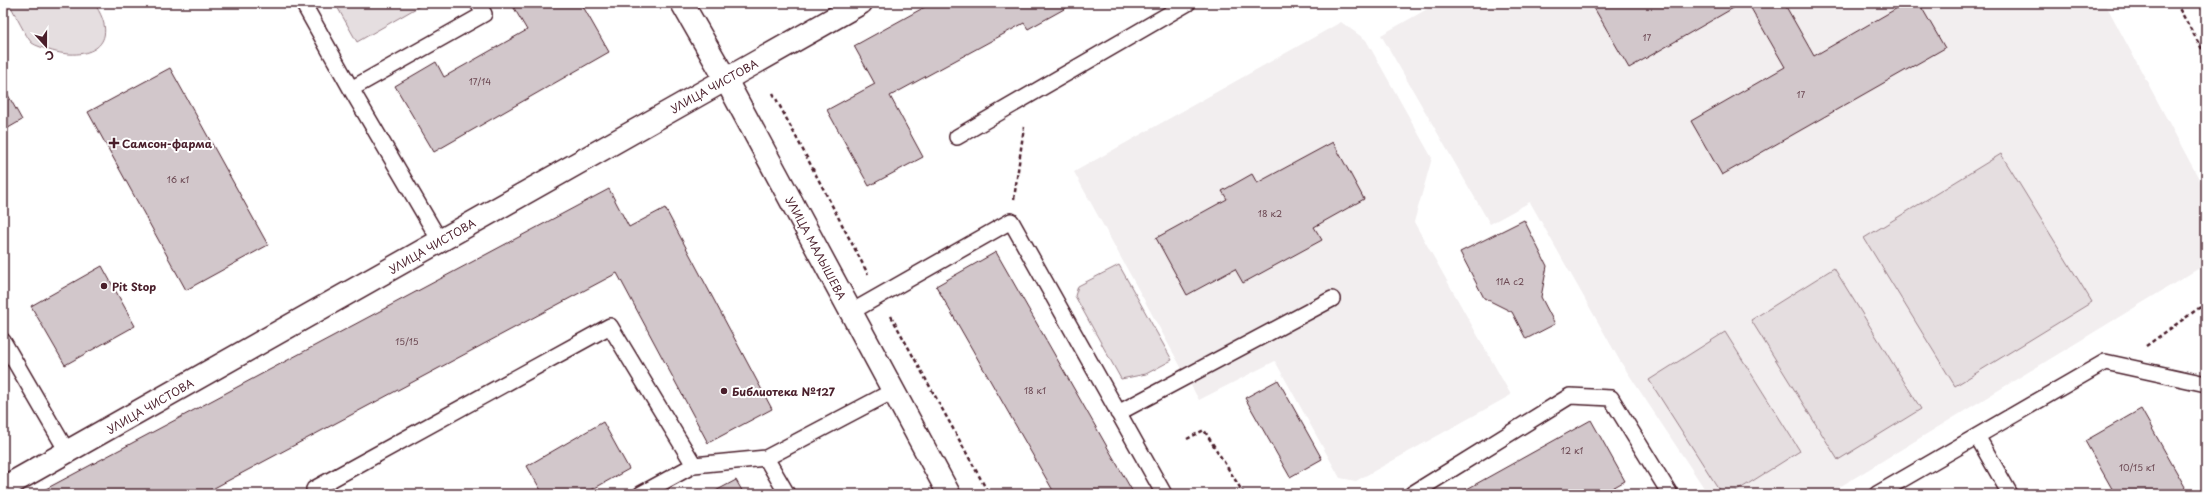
<svg xmlns="http://www.w3.org/2000/svg" width="2209" height="497" font-family="'Playpen Sans',sans-serif">
<style>
.built{fill:#f2eeef}
.green{fill:#e5dee0;stroke:#987e86}
.building{fill:#d2c7cb;stroke:#4a1f2b}
.lines{fill:none;stroke-linecap:round;stroke-linejoin:round}
.lane-casing{stroke:#4a1f2b;stroke-width:18}
.street-casing{stroke:#4a1f2b;stroke-width:25}
.secondary-casing{stroke:#4a1f2b;stroke-width:25}
.path{stroke:#4a1f2b;stroke-width:2.5;stroke-dasharray:4 3;stroke-linecap:butt}
.lane{stroke:#fff;stroke-width:15}
.street{stroke:#fff;stroke-width:22}
.secondary{stroke:#fff;stroke-width:22}
.poi-dot{fill:#4a1f2b;stroke:#fff;stroke-width:1.5}
.labels{text-anchor:middle;dominant-baseline:central;stroke-width:4;stroke-linejoin:round;paint-order:stroke}
.number-label{font-size:9px;fill:#6c4953}
.street-label{font-size:11px;fill:#4a1f2b;stroke:#fff}
.poi-label{font-size:11px;font-weight:bold;fill:#4a1f2b;stroke:#fff;text-anchor:start}
</style>
<rect width="100%" height="100%" fill="#fff"/>
<filter id="ink" filterUnits="userSpaceOnUse"><feTurbulence type="fractalNoise" baseFrequency=".025" numOctaves="2"/><feDisplacementMap in="SourceGraphic" scale="8" xChannelSelector="R" yChannelSelector="G"/><feConvolveMatrix kernelMatrix="1 2 1 2 8 2 1 2 1" color-interpolation-filters="sRGB"/></filter>
<g filter="url(#ink)">
<path class="built" d="M1438 3H2105L2206 192V264L1828 494H1708L1620 361 1530 202 1490 224 1381 35Z
M1341 22 1366 40 1432 158 1414 222 1511 395 1356 481 1340 478 1275 361 1199 400 1074 172Z"/>
<path class="green" d="M9 3H94C123 45 88 63 49 50 44 48 36 46 32 43 26 37 14 12 9 3Z
M335 3H425L357 42Z
M2001 154 2092 302 1955 386 1864 238Z
M1119 265 1172 360 1146 374 1121 379 1075 296 1078 286Z
M1834 268 1921 409 1838 460 1751 320Z
M1725 332 1800 451 1732 494H1722L1649 380Z"/>
<path class="building" d="M511 3H581L609 52 434 152 395 86 436 62 444 77 527 30Z
M932 3H1075L1028 29 1024 23 890 96 923 157 869 186 827 110 875 84 854 46Z
M1597 3H1742L1629 68 1593 6Z
M1748 3H1784L1814 56 1906 3H1919L1945 48 1722 175 1691 121 1785 67Z
M170 68 268 245 186 290 88 112Z
M3 86 22 120 3 131Z
M1333 142 1364 199 1314 227 1322 240 1243 283 1235 269 1187 295 1156 238 1227 199 1222 191 1252 174 1257 183Z
M609 189 629 227 665 208 772 409 708 443 617 273 203 494H44L42 491Z
M1524 220 1547 266 1541 297 1555 324 1526 339 1512 312 1484 298 1460 252Z
M996 252 1134 494H1055L936 286Z
M102 266 135 326 65 365 31 306Z
M1278 380 1322 459 1290 477 1245 398Z
M2141 409 2189 494H2115L2085 441Z
M1591 420 1625 481 1602 494H1458Z
M603 422 629 469 584 494H543L527 466Z
M736 480 744 494H710Z"/>
<g class="lines">
<defs>
<path id="lane" d="M303 3 351 89 440 241
M351 89 484 14 478 3
M957 137 1188 3
M851 312 1011 221 1164 494
M3 341 68 453
M1118 413 1332 299
M1977 436 2010 494
M314 489 610 326 694 465
M641 494 694 465 766 458
M787 494 766 458 893 391
M1412 494 1570 396 1611 398 1670 494
M1877 494 2105 362 2206 384"/>
<path id="street" d="M682 3 726 80 949 494"/>
<path id="secondary" d="M3 488 861 3"/>
</defs>
<use href="#lane" class="lane-casing"/>
<use href="#street" class="street-casing"/>
<use href="#secondary" class="secondary-casing"/>
<path class="path" d="M2176 3 2206 56
M773 93 868 274
M1014 199 1024 127
M891 316 989 494
M2146 346 2206 303
M1187 439 1204 430 1244 494"/>
<use href="#lane" class="lane"/>
<use href="#street" class="street"/>
<use href="#secondary" class="secondary"/>
</g>
</g>
<g class="poi-dot">
<path d="M112 137h4v4h4v4h-4v4h-4v-4h-4v-4h4z"/>
<circle cx="104" cy="286" r="4"/>
<circle cx="724" cy="391" r="4"/>
</g>
<g class="labels">
<g class="number-label">
<text x="1647" y="37">17</text>
<text x="480" y="81">17/14</text>
<text x="1801" y="94">17</text>
<text x="178" y="179">16 к1</text>
<text x="1270" y="213">18 к2</text>
<text x="1510" y="281">11А с2</text>
<text x="407" y="341">15/15</text>
<text x="1035" y="390">18 к1</text>
<text x="1572" y="450">12 к1</text>
<text x="2137" y="467">10/15 к1</text>
</g>
<g class="street-label">
<text transform="translate(714 86) rotate(-29)">УЛИЦА ЧИСТОВА</text>
<text transform="translate(432 246) rotate(-30)">УЛИЦА ЧИСТОВА</text>
<text transform="translate(816 248) rotate(62)">УЛИЦА МАЛЫШЕВА</text>
<text transform="translate(150 406) rotate(-30)">УЛИЦА ЧИСТОВА</text>
</g>
<g class="poi-label">
<text x="122" y="143">Самсон-фарма</text>
<text x="112" y="286">Pit Stop</text>
<text x="732" y="391">Библиотека №127</text>
</g>
</g>
<rect width="2209" height="497" fill="none" stroke="#fff" stroke-width="16"/>
<rect x="8" y="8" width="2193" height="481" fill="none" stroke="#4a1f2b" stroke-width="1.5" filter="url(#ink)"/>
<g transform="translate(46 46) rotate(159)" stroke="#ffffff" stroke-width="3" paint-order="stroke">
<path d="M0-3L7 15L0 10L-7 15Z" fill="#4a1f2b"/>
<text y="-6" font-size="11" font-weight="bold" text-anchor="middle" fill="#4a1f2b">С</text>
</g>
</svg>
